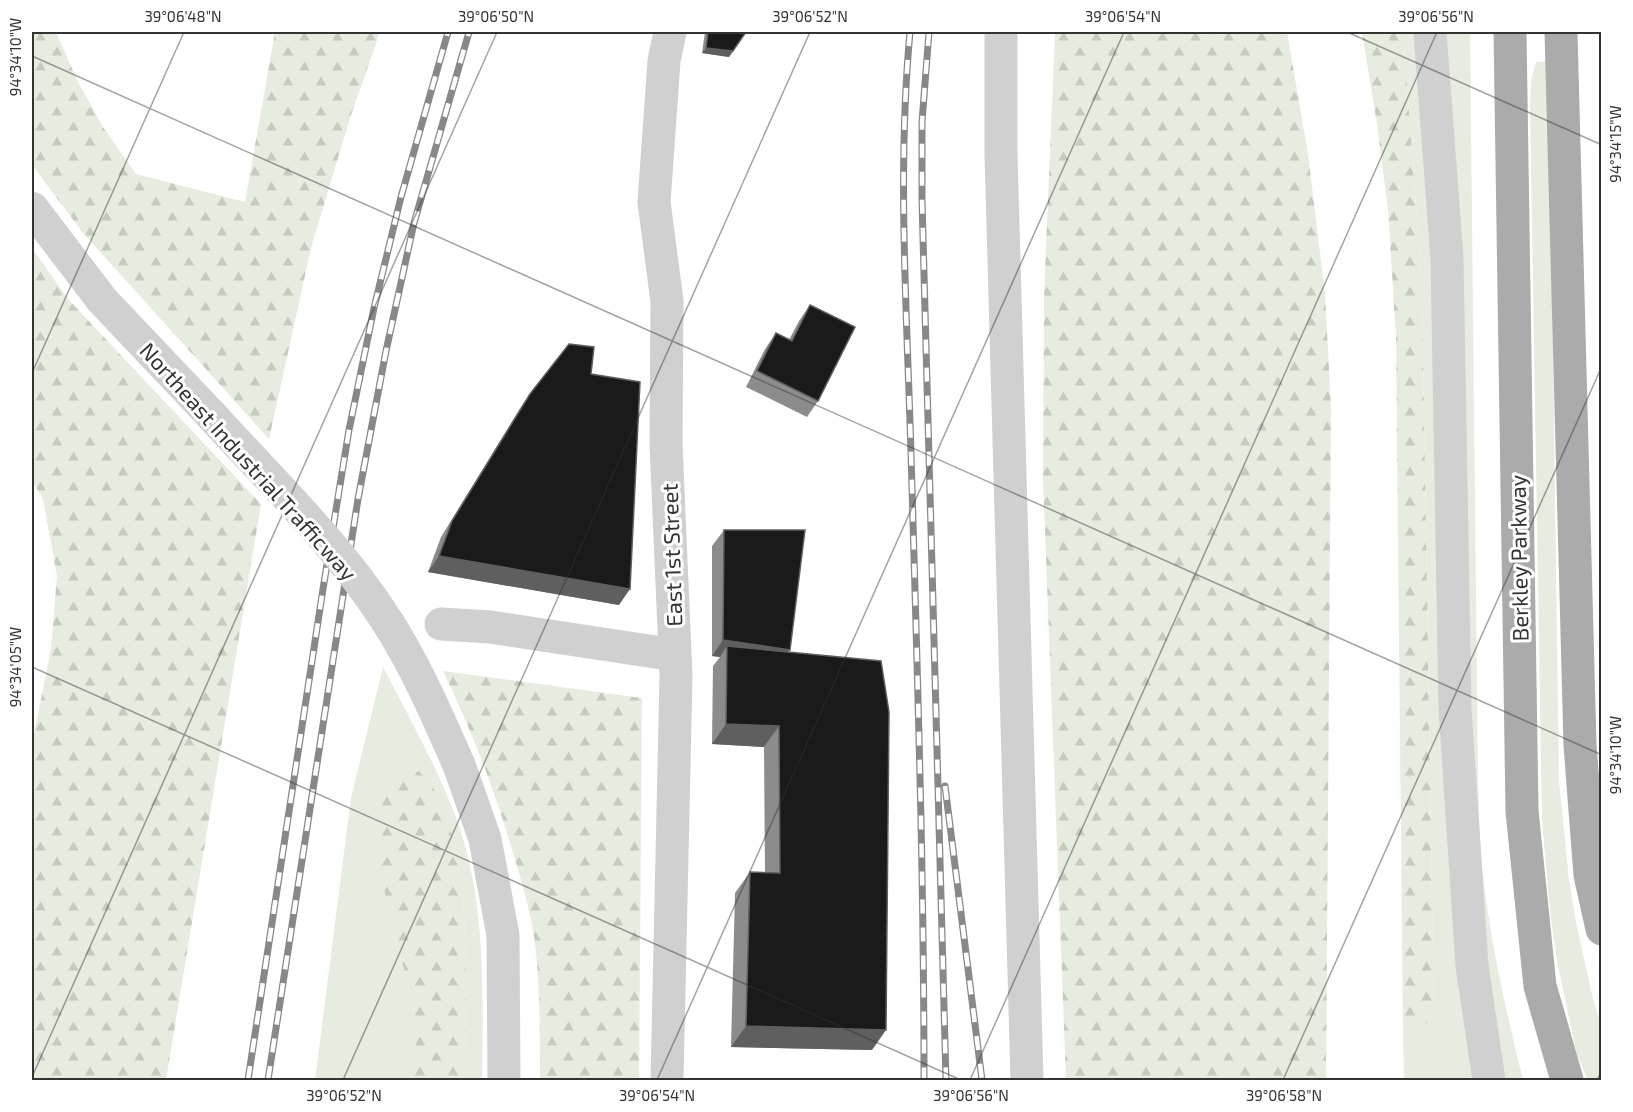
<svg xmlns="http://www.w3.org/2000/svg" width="1633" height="1112" font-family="'Exo 2',sans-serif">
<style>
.green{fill:#e6ecdf}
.forest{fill:url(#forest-firs)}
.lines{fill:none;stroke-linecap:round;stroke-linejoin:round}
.minor{stroke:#d0d0d0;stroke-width:33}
.major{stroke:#ababab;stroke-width:33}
.rail-casing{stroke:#888;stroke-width:7}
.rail{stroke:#fff;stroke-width:4.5;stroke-dasharray:14;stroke-linecap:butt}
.minor-bridge{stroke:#d0d0d0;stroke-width:33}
.wall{fill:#8c8c8c}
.shaded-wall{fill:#5f5f5f}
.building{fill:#1a1a1a;stroke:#5f5f5f;stroke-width:1.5}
.ticks{fill:none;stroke:#333;stroke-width:1.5;stroke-opacity:0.45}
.labels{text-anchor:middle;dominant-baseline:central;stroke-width:6;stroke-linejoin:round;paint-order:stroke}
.street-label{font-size:22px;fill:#333;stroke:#fff}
.neatline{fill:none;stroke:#333;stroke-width:2}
.ticks-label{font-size:15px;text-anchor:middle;fill:#333}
</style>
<defs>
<pattern id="forest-firs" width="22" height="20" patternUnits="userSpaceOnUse" patternTransform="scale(1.5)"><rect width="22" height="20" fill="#e6ecdf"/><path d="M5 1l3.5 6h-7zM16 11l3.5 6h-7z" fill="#c6cbc0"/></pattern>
</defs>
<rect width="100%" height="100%" fill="#fff"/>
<path class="green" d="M1403 32H1470L1478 783C1479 807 1479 832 1481 856 1488 932 1505 1007 1523 1080H1404L1403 1036 1434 1019 1422 287Z
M1549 61 1559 782 1569 879 1576 922 1592 995 1601 1025V1080H1588L1577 1055 1558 966 1550 911 1542 820 1530 108 1531 81 1536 62Z
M383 667C407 714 434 761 453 810 487 895 483 991 482 1080H465L466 964 463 892 451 833 394 936 406 976 418 1030 411 1080H315L351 798Z"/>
<path class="forest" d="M32 32H56L78 82 103 127 136 174 245 202 275 32H380L350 118 311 248 269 439 83 233 32 165Z
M1055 32H1287L1308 154 1325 294 1331 407 1326 1080H1066L1043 479 1044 296Z
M1362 32H1403L1422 287 1434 1019 1403 1036 1396 337 1388 210 1377 124Z
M32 248 68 299 261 504 166 1080H32V744L51 649 57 576 43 499 32 481Z
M443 671 642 698 639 1080H540C540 1038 540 995 536 952 533 922 525 892 516 863 497 796 473 733 443 671Z
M419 771 434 789 451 833 463 892 466 964 465 1080H411L418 1030 406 976 394 936 375 846 386 783Z"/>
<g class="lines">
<path class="minor" d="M1001 32V155L1027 1080
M1430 32 1447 258 1455 708 1472 966 1489 1080
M32 208 102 300 213 417
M441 624 490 627 675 655
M459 765 485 839 503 935 504 1080
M667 1080 676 676 666 444 667 301 654 202 664 61 670 32"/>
<path class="major" d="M1510 32 1522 811 1540 986 1567 1080
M1561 32 1580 745 1590 875 1602 929"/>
<defs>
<path id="rail" d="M910 32C897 171 907 313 911 453 917 662 924 871 924 1080
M929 32 922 122V200L946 1080
M945 786 982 1080
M248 1080 323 589 349 430 374 308 401 197 448 32
M268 1080 358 499 386 351 414 223 469 32"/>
</defs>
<use href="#rail" class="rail-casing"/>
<use href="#rail" class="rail"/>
<path class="minor-bridge" d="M213 417C272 482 337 544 385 618 415 664 437 715 459 765"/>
</g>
<path class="wall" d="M705 32H746L729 57 702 53Z
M810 305 818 401 807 417 746 387 765 349 776 333 789 340 799 321Z
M591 374 619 605 428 572 441 537 519 410 530 394Z
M724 530 788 652 872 1050 731 1047 735 893 750 872H765L764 747 712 744 713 666 720 657 712 656V546Z"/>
<path class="shaded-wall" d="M706 48 733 51 729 57 702 53Z
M439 556 630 589 619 605 428 572Z
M723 640 790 650 779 666 727 646 720 657 712 656Z
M726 724 779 726 764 747 712 744Z
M746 1026 886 1030 872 1050 731 1047Z"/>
<path class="building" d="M708 32H746L733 51 706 48Z
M810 305 855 327 818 401 757 371 776 333 792 341Z
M569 344 594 347 591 374 640 382 630 589 439 556 452 521 530 394Z
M724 530H805L790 650 723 640Z
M727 646 881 661 889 712 886 1030 746 1026 750 872 780 873 779 726 726 724Z"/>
<path class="ticks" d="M1347 32 1602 145M32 56 1602 755M32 373 184 32M32 667 961 1080M32 1077 497 32M343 1080 810 32M657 1080 1124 32M970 1080 1437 32M1283 1080 1602 366M1597 1080 1602 1070"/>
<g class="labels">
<g class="street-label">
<text transform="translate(249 461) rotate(48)">Northeast Industrial Trafficway</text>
<text transform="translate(671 555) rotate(-92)">East 1st Street</text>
<text transform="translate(1518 558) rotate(-91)">Berkley Parkway</text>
</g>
</g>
<rect width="1633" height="1112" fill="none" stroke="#ffffff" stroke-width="66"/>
<rect x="33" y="33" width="1567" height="1046" class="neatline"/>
<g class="ticks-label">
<text x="183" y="22">39°06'48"N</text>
<text x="496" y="22">39°06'50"N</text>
<text x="810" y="22">39°06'52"N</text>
<text x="1123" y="22">39°06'54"N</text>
<text x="1436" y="22">39°06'56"N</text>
<text transform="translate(16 57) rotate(-90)" y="5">94°34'10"W</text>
<text transform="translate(1616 144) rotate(-90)" y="5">94°34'15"W</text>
<text transform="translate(16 667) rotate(-90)" y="5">94°34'05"W</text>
<text transform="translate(1616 755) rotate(-90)" y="5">94°34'10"W</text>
<text x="344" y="1101">39°06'52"N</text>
<text x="657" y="1101">39°06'54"N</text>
<text x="971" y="1101">39°06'56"N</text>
<text x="1284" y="1101">39°06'58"N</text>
</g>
</svg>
